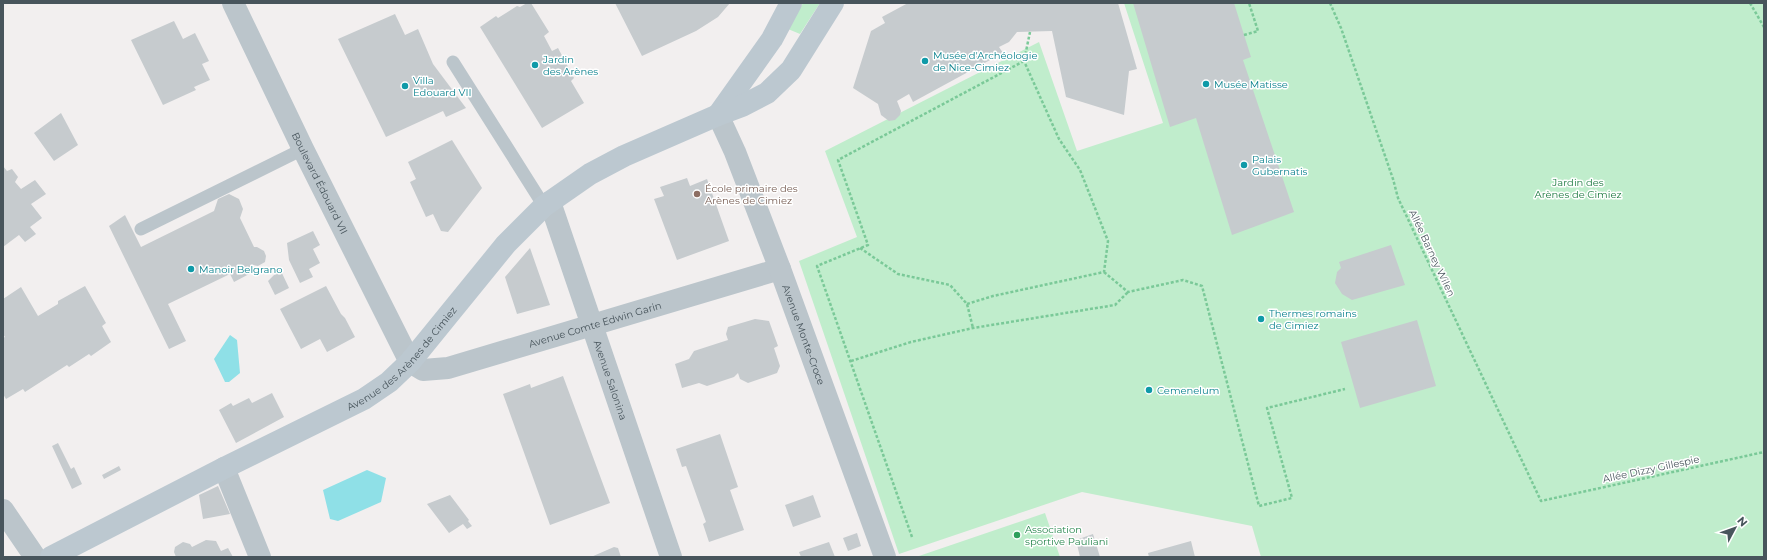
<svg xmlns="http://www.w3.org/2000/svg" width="1767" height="560" font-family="Montserrat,sans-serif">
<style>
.green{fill:#c0edcc}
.water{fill:#8fe0e7}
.building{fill:#c6cbce}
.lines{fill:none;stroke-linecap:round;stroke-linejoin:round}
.path{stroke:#7ac998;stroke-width:2.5;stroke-dasharray:3 2;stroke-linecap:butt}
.lane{stroke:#bbc5cb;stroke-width:13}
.street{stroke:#bbc5cb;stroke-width:22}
.secondary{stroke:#bcc8d0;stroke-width:22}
.culture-dot{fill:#0f9aa8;stroke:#fff;stroke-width:1.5}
.education-dot{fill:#8d6e63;stroke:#fff;stroke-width:1.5}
.leisure-dot{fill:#2e9e5b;stroke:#fff;stroke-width:1.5}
.labels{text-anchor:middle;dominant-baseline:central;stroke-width:3;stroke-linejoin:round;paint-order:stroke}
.culture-label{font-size:10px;fill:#0d838f;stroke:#fff;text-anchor:start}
.park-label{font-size:10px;fill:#1c7a40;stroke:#fff}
.street-label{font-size:10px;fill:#48555c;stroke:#fff}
.education-label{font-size:10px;fill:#785e54;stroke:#fff;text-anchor:start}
.leisure-label{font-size:10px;fill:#27864d;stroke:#fff;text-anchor:start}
</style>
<rect width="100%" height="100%" fill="#f2efef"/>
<path class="green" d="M803 3H820L800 34 788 29Z
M1124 3H1764V557H1261L1252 526 1082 492 899 554 799 261 857 237 825 151 1039 42 1077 151 1163 123Z
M1045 513 1060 557H916Z"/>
<path class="water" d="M230 335 237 340 240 373 229 382H225L214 359Z
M367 470 386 478 381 502 338 521 330 519 323 490Z"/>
<path class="building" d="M527 3H531L549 32 544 36 552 51 558 48 574 78 571 81 584 103 542 128 480 27 496 16 498 18 517 6 520 7Z
M615 3H730L718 17 696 31 642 56Z
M908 3H1118L1137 69 1129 71 1124 115 1066 97 1052 31 1017 32 1009 42 999 47 1003 53 913 102 909 94 897 101 901 111 900 115 895 120 889 121 881 115 878 104 853 88 871 31 885 23 882 17Z
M1133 3H1234L1251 57 1243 60 1294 212 1232 235 1196 118 1170 127Z
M395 14 405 35 418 29 433 64 466 108 446 117 443 111 386 137 338 39Z
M174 21 183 39 195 33 209 61 202 64 210 80 194 87 196 90 163 105 131 40Z
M61 113 78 145 54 161 34 133Z
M452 140 482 188 448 232 441 231 433 214 426 217 410 182 416 179 408 162Z
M3 166 7 171 12 169 18 177 15 182 21 189 35 180 46 194 31 204 42 218 30 227 36 234 25 242 19 235 3 247Z
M687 178 690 186 707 179 729 241 677 260 654 199 664 196 660 187Z
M229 194 239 199 243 209 240 218 254 247H257L264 251 266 256 265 262 258 266 253 265V272L234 282 230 274 168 304 186 341 169 349 109 226 125 215 141 247 214 211 218 199Z
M313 231 320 245 313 249 320 263 309 269 313 277 300 283 289 260 287 243Z
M1391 245 1405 285 1352 300 1342 294 1335 283 1337 272 1341 268 1339 262Z
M530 248 550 305 517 314 505 277Z
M280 269 289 288 275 295 268 281Z
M85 286 106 323 102 326 111 342 91 356 89 354 69 367 67 365 25 392 23 389 6 399 3 394V338L5 337 3 334V299L21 287 38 316 58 304V301Z
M326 286 341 314 345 318 355 337 327 352 320 339 301 349 280 309Z
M755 319 769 321 778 346 774 348 780 366 777 373 748 383 740 379 738 373 734 377 707 386 699 383 682 388 675 364 689 359 694 351 728 340 726 334 728 327Z
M1417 320 1436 386 1360 408 1341 342Z
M563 376 610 503 550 525 503 394 530 384 531 388Z
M272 393 284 417 236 443 219 410 231 403 233 406 249 398 252 403Z
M720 434 738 487 730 490 744 530 709 542 703 524 706 522 686 466 682 467 676 449Z
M58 443 71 469 74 467 82 484 72 489 52 446Z
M119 466 121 470 104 479 102 475Z
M218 486 230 514 203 519 199 495Z
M450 495 469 520 468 521 472 526 467 529 463 524 449 533 427 504Z
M813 495 821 517 793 527 785 505Z
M857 533 861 546 848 551 843 538Z
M1093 534 1100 557H1080L1076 540Z
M206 540 216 541 221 551 228 548 233 557H176L174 552 175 547 183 542 190 544 192 547Z
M1191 541 1195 557H1149L1148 553Z
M829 542 835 557H801L799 552Z
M614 547 618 548 621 557H591Z"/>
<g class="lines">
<path class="path" d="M1330 3 1341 28 1393 179 1398 198 1541 501 1764 452
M1750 3 1764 27
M1244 35 1258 31 1249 3
M860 248 898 274 950 285 967 304 973 328
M1104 272 1128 292 1183 280 1202 286 1259 506 1292 498 1267 408 1345 389
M967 304 993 296 1104 272 1108 241 1080 170 1059 139 1024 61
M851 361 911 342 973 328 1115 305 1128 292
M912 537 817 266 868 245 838 160 1024 61 1030 32"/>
<path class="lane" d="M453 62 544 206
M141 229 303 149"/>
<g class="street">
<path id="s1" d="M233 3 303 149 410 362 423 370 448 368 780 269"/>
<path id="s2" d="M718 115 735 152 780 269 885 557"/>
<path id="s3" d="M550 202 671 557"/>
<path d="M224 468 260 557"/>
<path d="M3 510 35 557"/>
</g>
<g class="secondary">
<path d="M718 115 772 39 791 3"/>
<path id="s4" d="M51 557 224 468 364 399 389 382 410 362 506 244 544 206 590 174 624 156 718 115 742 106 767 93 791 70 833 3"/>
</g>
</g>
<g class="culture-dot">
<circle cx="925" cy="61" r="4"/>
<circle cx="535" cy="65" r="4"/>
<circle cx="1206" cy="84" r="4"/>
<circle cx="405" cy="86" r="4"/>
<circle cx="1244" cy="165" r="4"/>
<circle cx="191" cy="269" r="4"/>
<circle cx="1261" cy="319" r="4"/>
<circle cx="1149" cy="390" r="4"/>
</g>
<circle class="education-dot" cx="697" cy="194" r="4"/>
<circle class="leisure-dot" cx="1017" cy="535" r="4"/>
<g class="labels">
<g class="culture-label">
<text x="933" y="55">Musée d'Archéologie<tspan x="933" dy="12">de Nice-Cimiez</tspan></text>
<text x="543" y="59">Jardin<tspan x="543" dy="12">des Arènes</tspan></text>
<text x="413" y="80">Villa<tspan x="413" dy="12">Edouard VII</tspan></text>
<text x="1214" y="84">Musée Matisse</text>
<text x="1252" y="159">Palais<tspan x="1252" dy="12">Gubernatis</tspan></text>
<text x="199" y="269">Manoir Belgrano</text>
<text x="1269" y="313">Thermes romains<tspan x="1269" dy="12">de Cimiez</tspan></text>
<text x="1157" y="390">Cemenelum</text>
</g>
<g class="park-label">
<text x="1578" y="182">Jardin des<tspan x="1578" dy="12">Arènes de Cimiez</tspan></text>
</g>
<g class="street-label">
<text stroke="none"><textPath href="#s1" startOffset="200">Boulevard Édouard VII</textPath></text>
<text transform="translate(1432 253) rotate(65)">Allée Barney Wilen</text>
<text stroke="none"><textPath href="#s1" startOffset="594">Avenue Comte Edwin Garin</textPath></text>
<text stroke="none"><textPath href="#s2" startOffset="236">Avenue Monte-Croce</textPath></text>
<text stroke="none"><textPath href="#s4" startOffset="406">Avenue des Arènes de Cimiez</textPath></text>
<text stroke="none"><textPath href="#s3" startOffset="188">Avenue Salonina</textPath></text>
<text transform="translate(1651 469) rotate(-12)">Allée Dizzy Gillespie</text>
</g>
<g class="education-label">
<text x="705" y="188">École primaire des<tspan x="705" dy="12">Arènes de Cimiez</tspan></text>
</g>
<g class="leisure-label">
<text x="1025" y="529">Association<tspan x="1025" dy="12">sportive Pauliani</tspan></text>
</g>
</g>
<rect width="1767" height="560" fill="none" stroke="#48555c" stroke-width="8"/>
<g transform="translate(1735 528) rotate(49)" stroke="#ffffff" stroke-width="3" paint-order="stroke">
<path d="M0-3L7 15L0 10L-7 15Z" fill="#48555c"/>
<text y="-6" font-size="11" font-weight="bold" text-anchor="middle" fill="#48555c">N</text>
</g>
</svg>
